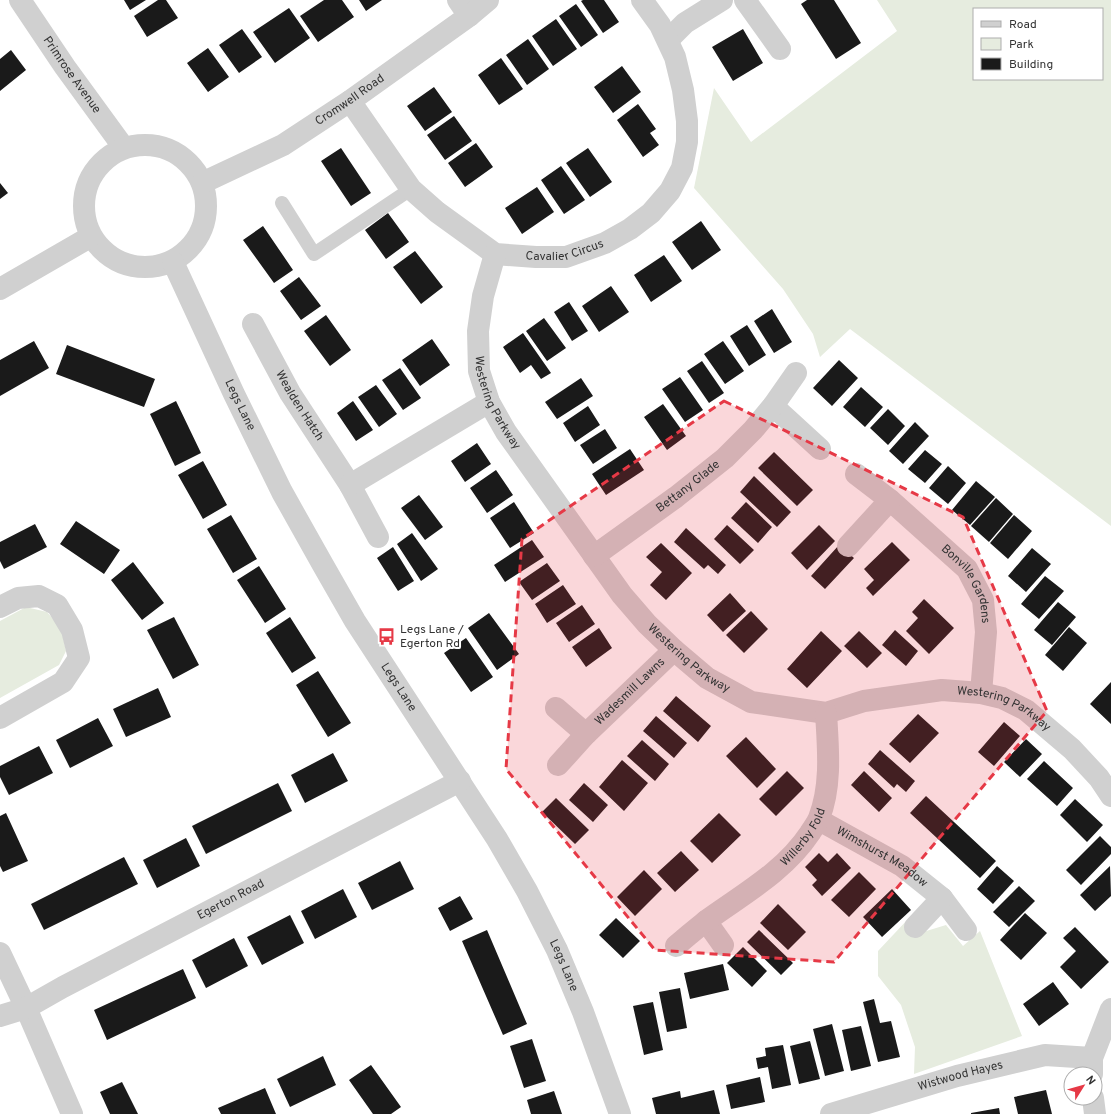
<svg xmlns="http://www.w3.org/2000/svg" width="1111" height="1114" font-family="Overpass,sans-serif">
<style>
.green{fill:#e6ecdf;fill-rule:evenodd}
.building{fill:#1a1a1a}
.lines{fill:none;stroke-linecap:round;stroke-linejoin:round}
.service{stroke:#d0d0d0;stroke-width:14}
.minor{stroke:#d0d0d0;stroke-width:22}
.marked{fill:#e63946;fill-opacity:0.2;stroke:#e63946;stroke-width:3;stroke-dasharray:8 5;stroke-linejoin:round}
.labels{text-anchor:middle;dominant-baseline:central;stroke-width:4;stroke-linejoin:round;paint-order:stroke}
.street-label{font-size:12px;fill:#333;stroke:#fff}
.poi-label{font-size:12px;fill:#333;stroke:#fff;text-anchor:start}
</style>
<rect width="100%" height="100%" fill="#fff"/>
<path class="green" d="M877 0H1111V526L850 329 820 357 813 334 783 289 694 188 714 88 751 142 897 31ZM974 9H1102V79H974Z
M26 607 47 612 61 628 66 651 59 665 0 698V621Z
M909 918 923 932 946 925 963 946 980 931 1022 1036 914 1074 915 1047 901 1005 878 976V951Z"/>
<path class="building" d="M124 0H146L130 10Z
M158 0H166L178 18 147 37 134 16Z
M324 0H342L354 17 318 42 300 16Z
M359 0H382L366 11Z
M583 0H604L619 22 603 33 581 1Z
M807 0H834L861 43 836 59 801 4Z
M576 4 598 35 581 47 559 16Z
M289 8 310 38 275 63 253 32Z
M556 19 577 49 553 66 532 36Z
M242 29 262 57 239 73 219 45Z
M743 29 763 63 733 81 712 47Z
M528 39 549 69 527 85 506 55Z
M208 48 229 77 208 92 187 63Z
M11 50 26 70 0 91V59Z
M501 58 523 89 499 105 478 75Z
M622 66 641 92 613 113 594 87Z
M434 87 452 112 425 131 407 106Z
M638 104 656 129 650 133 659 145 643 157 617 120Z
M454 116 472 141 445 160 427 135Z
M476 143 493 167 465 187 448 163Z
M341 148 371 193 351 206 321 161Z
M588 148 612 182 590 197 566 163Z
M561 166 585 200 564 214 541 180Z
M0 183 8 193 0 199Z
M537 187 554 212 522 234 505 208Z
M388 213 409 242 386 259 365 230Z
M701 221 721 250 692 270 672 242Z
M263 226 293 270 274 283 243 240Z
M415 251 443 287 421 304 393 267Z
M664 255 682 281 651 302 634 275Z
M299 277 321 306 301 320 280 291Z
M611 286 629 312 599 332 582 306Z
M569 302 588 331 572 341 554 312Z
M772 309 792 342 774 353 754 321Z
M326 315 351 350 330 366 304 331Z
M544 318 566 348 547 361 526 331Z
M747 325 766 355 749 366 730 336Z
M523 333 551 373 541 379 531 365 520 373 503 347Z
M432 339 450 365 420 386 402 360Z
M34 341 49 368 0 396V360Z
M723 341 744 371 725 384 704 354Z
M67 345 155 379 144 407 56 374Z
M839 360 858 378 832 406 813 388Z
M702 361 724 393 709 403 687 371Z
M400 368 421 398 403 410 382 380Z
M680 377 703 410 685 422 662 389Z
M581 378 593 396 557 419 545 402Z
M376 385 397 414 379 427 358 397Z
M861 387 883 407 865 427 843 407Z
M176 401 201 453 175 466 150 414Z
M353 401 373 430 356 441 337 413Z
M663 404 686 436 667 450 644 417Z
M588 406 600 425 575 442 563 423Z
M888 409 905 426 888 445 870 428Z
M915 422 929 436 903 464 889 451Z
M605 429 617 448 593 464 580 445Z
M477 443 491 464 465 482 451 461Z
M630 449 644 470 606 495 592 474Z
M925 450 942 464 925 483 908 469Z
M774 452 813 490 797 506 758 468Z
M203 461 227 505 203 519 178 475Z
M948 466 966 483 948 504 929 488Z
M496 470 513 495 487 513 470 488Z
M754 476 791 512 777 527 740 492Z
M976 481 995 497 970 525 952 510Z
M419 495 443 527 425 540 401 508Z
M996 498 1013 514 989 542 971 526Z
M514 502 534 533 510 548 490 518Z
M746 502 772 527 758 543 731 518Z
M231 515 257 559 233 573 207 529Z
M1014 515 1032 531 1008 559 990 543Z
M76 521 120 550 104 574 60 544Z
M35 524 47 547 4 569 0 561V542Z
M727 525 754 550 740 564 714 539Z
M819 525 835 541 807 570 791 553Z
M686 528 726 565 718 574 708 565 704 569 674 542Z
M412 533 438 569 421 581 397 544Z
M532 540 544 557 505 582 494 565Z
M892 542 910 560 873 596 866 588 874 580 864 569Z
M661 543 692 573 666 600 650 585 662 572 646 557Z
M839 545 854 558 825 589 811 576Z
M393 547 414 581 398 591 377 558Z
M1032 548 1051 564 1026 592 1008 576Z
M133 562 164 603 142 620 111 580Z
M547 563 560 581 532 600 519 582Z
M259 566 286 609 265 623 237 580Z
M1045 576 1064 591 1039 619 1021 604Z
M563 585 576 604 547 623 535 604Z
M730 593 746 611 723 632 707 615Z
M924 599 954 628 929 654 906 631 918 618 912 612Z
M1058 602 1076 617 1052 645 1034 630Z
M582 605 595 624 569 642 556 623Z
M751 611 768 629 744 653 726 635Z
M489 613 519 654 497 670 468 628Z
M174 617 199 665 173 679 147 630Z
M290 617 316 658 292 673 266 633Z
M1069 627 1087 643 1063 671 1045 655Z
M599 628 612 648 586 667 572 647Z
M895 630 918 651 906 666 882 645Z
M821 631 842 651 807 688 787 669Z
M859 631 882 653 867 668 844 646Z
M466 638 493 677 471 692 444 653Z
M318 671 351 723 328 737 296 685Z
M1111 682V724L1090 704Z
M158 688 171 717 126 737 113 709Z
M676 696 711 726 698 742 663 711Z
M918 714 939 733 910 763 889 744Z
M656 716 687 743 674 758 643 731Z
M98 718 113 746 70 768 56 740Z
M1004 722 1020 736 994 766 978 752Z
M746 737 776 769 757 788 726 756Z
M1026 739 1042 754 1020 777 1004 762Z
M642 740 669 764 655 781 627 756Z
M39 746 53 773 9 795 0 777V766Z
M880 750 915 781 906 792 897 784 894 788 868 764Z
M333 753 348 781 305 803 291 775Z
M622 760 648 783 624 811 599 787Z
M1044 761 1073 788 1057 806 1027 779Z
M787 771 804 788 776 816 759 799Z
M864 771 892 798 879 812 851 785Z
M278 783 292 811 206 854 192 826Z
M584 783 608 805 593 822 569 800Z
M926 796 996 861 980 878 910 813Z
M556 798 589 830 575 844 542 812Z
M1075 799 1103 825 1087 842 1060 815Z
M6 813 28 861 3 872 0 866V816Z
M719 813 741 835 712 863 690 841Z
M1100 836 1111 847V854L1081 885 1066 870Z
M186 838 200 866 157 888 143 860Z
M681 851 699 870 675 892 657 873Z
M819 853 828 862 837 853 851 868 822 896 812 885 817 880 805 867Z
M124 857 138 884 44 930 31 904Z
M400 861 414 889 372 910 358 883Z
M997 866 1014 881 993 904 977 889Z
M1110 866 1111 896 1095 911 1080 895Z
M644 870 662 889 635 916 617 897Z
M859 872 876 889 849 917 831 900Z
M1019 886 1035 901 1009 927 993 912Z
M343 889 357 917 315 939 301 911Z
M892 889 911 910 882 937 863 917Z
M460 896 473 919 450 931 438 908Z
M778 904 806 932 788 950 760 923Z
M1025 913 1047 933 1021 960 1000 940Z
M290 915 304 943 262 965 247 937Z
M616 918 640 941 623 958 599 935Z
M1075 927 1109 962 1081 989 1060 967 1076 951 1063 938Z
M487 930 527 1024 503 1035 462 941Z
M759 930 793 963 781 975 747 942Z
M234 938 248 966 206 988 192 960Z
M743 947 767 971 752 987 727 963Z
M723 964 729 990 690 999 684 973Z
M183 969 196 998 107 1040 94 1010Z
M1053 982 1069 1004 1039 1026 1023 1004Z
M680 988 687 1028 667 1032 659 992Z
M874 999 880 1023 891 1021 900 1057 878 1062 863 1002Z
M653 1002 663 1050 644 1055 633 1006Z
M832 1024 844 1071 825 1076 813 1029Z
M861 1026 871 1066 851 1071 842 1030Z
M532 1039 546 1081 524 1088 510 1046Z
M810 1041 820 1079 799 1084 790 1046Z
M783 1045 791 1085 772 1089 768 1067 758 1069 756 1058 766 1056 765 1048Z
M323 1056 336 1085 290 1107 277 1079Z
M371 1065 401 1107 391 1114H373L349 1080Z
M760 1077 765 1102 731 1109 726 1085Z
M122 1082 138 1114H110L100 1092Z
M265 1088 276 1114H221L218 1108Z
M714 1090 720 1114H656L652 1098 680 1091 681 1098Z
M1046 1090 1052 1114H1018L1014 1097Z
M554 1091 562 1114H531L527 1100Z
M999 1108 1000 1114H971V1113Z"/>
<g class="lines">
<path class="service" d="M282 203 314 254 411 189"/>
<g class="minor">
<path id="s1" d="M20 0 65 67 124 148"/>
<path d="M458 0 469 16"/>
<path d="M745 0 780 49"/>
<path d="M668 40 685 23 722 0"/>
<path id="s2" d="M350 101 411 189 437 212 495 254 536 257H566L605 243 630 229 651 213 670 191 682 168 687 142V121L683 90 675 57 660 25 642 0"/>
<circle cx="145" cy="206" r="61"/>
<path id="s3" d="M202 183 283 145 350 101 469 16 488 0"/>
<path id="s4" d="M495 254 483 296 478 331 479 371 489 402 506 432 622 595 647 624 674 650 707 678 751 702 826 713 864 701 942 690 981 693 1002 698 1026 710 1072 749 1099 778 1111 796"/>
<path id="s5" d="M173 262 234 394 282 492 323 565 355 621 497 839 527 891 557 950 583 1012 620 1114"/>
<path d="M0 289 90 237"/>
<path id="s6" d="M253 324 290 393 350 485 378 537"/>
<path d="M773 406 820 449"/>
<path id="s7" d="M856 474 890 500 967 569 983 600 986 632 981 693"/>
<path d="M350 485 489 402"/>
<path d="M848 546 890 500"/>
<path id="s8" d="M594 556 676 497 725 458 753 430 773 406 796 373"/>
<path d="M0 607 18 598 39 596 57 605 72 630 79 658 63 682 0 718"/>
<path d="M556 708 586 734"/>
<path id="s9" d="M558 765 586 734 674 650"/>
<path id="s10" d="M819 820 902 866 942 898 966 930"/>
<path d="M706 921 723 945"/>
<path d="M915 927 942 898"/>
<path id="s11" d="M676 946C686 937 696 929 706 921 743 894 784 872 810 833 813 828 817 823 819 818 832 785 828 747 826 713"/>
<path d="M0 953 26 1008 72 1114"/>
<path id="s12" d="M0 1016 26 1008 63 987 460 781"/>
<path d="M1092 1074V1058L1111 1009"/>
<path d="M1093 1098 1095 1114"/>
<path id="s13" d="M831 1114 957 1076 1045 1055 1092 1058"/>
</g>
</g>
<path class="marked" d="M724 401 963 517 1047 711 834 962 655 950 506 769 522 539Z"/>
<defs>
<symbol id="bus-bare" viewBox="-9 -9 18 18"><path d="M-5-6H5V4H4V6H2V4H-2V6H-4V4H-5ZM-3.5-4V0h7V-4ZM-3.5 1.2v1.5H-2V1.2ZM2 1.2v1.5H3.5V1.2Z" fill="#e63946" stroke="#fff" stroke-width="2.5" paint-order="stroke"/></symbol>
</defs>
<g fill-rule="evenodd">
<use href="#bus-bare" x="374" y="624" width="25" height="25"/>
</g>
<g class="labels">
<g class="street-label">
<text stroke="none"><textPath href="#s1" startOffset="91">Primrose Avenue</textPath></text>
<text stroke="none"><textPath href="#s3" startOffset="170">Cromwell Road</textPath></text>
<text stroke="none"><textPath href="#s2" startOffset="284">Cavalier Circus</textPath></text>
<text stroke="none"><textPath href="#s4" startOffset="155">Westering Parkway</textPath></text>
<text stroke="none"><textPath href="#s5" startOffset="158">Legs Lane</textPath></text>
<text stroke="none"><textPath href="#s6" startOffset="94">Wealden Hatch</textPath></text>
<text stroke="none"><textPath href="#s8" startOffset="117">Bettany Glade</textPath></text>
<text stroke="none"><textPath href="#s7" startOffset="159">Bonville Gardens</textPath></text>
<text stroke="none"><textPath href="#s4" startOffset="479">Westering Parkway</textPath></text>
<text stroke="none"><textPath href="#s5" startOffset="482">Legs Lane</textPath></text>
<text stroke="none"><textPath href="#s9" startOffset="103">Wadesmill Lawns</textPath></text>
<text stroke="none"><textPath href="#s4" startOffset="816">Westering Parkway</textPath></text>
<text stroke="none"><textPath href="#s11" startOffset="169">Willerby Fold</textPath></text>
<text stroke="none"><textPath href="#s10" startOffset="73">Wimshurst Meadow</textPath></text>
<text stroke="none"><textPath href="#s12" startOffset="259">Egerton Road</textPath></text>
<text stroke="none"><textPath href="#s5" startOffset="806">Legs Lane</textPath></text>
<text stroke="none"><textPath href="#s13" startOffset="135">Wistwood Hayes</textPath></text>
</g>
<g class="poi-label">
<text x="400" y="630">Legs Lane /<tspan x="400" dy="14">Egerton Rd</tspan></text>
</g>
</g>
<rect x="973" y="8" width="130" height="72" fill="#ffffff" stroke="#adadad"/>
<rect x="981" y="21" width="20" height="6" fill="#d0d0d0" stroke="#adadad"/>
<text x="1009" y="28" font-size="12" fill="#333333">Road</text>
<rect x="981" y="38" width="20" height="12" fill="#e6ecdf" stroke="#adadad"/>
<text x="1009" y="48" font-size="12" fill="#333333">Park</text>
<rect x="981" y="58" width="20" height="12" fill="#1a1a1a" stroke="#adadad"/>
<text x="1009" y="68" font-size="12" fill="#333333">Building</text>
<g transform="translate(1083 1086) rotate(53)"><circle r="19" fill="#ffffff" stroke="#adadad"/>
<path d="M0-3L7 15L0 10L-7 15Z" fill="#e63946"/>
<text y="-6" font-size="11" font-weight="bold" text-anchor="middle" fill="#333333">N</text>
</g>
</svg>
